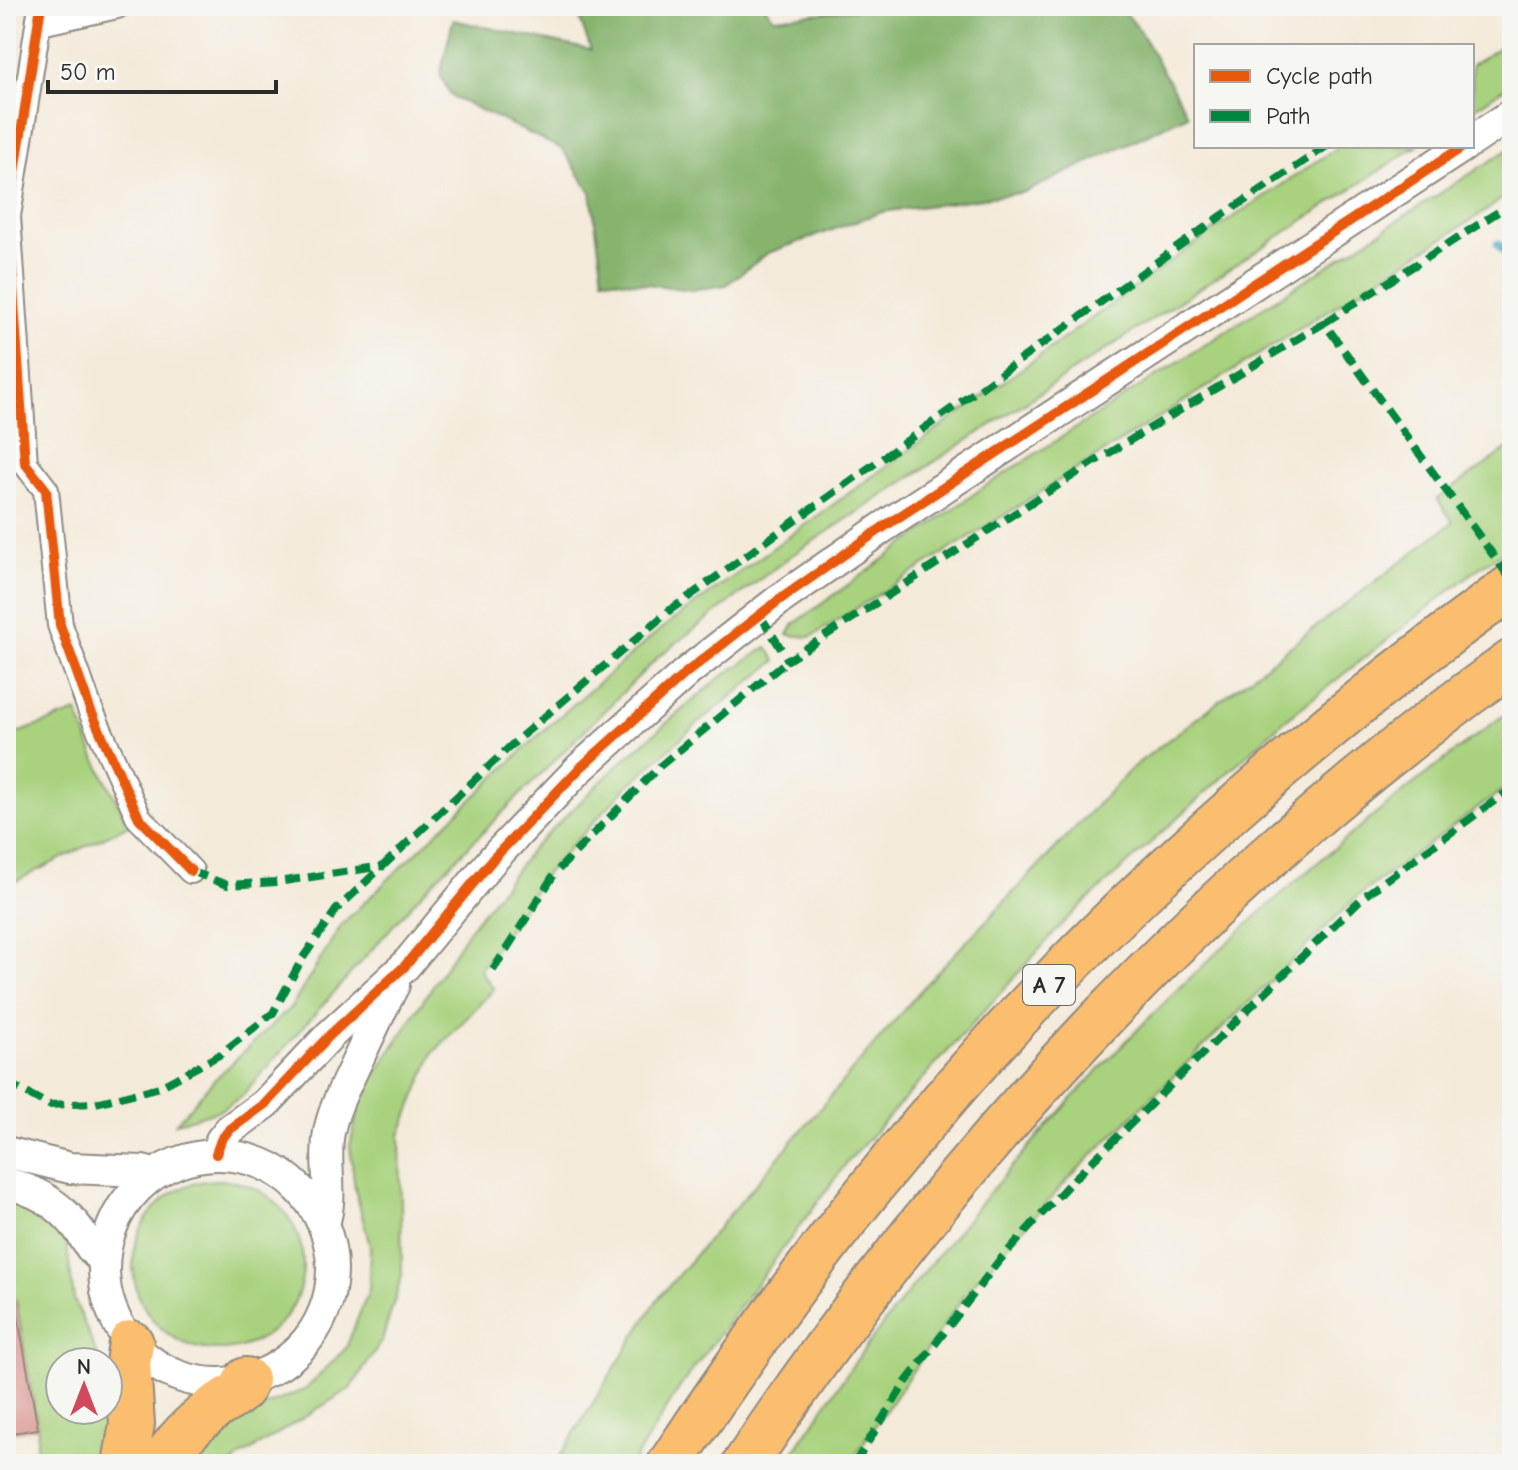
<svg xmlns="http://www.w3.org/2000/svg" width="1518" height="1470" font-family="'Comic Neue',sans-serif">
<style>
.green{fill:#a9d27e;stroke:#6a7e54;stroke-width:2}
.forest{fill:#86b46d;stroke:#58704c;stroke-width:2}
.lines{fill:none;stroke-linecap:round;stroke-linejoin:round}
.stream{stroke:#4aa8c8;stroke-width:9}
.building{fill:#d88f8a}
.minor-casing{stroke:#908a82;stroke-width:28}
.tertiary-casing{stroke:#908a82;stroke-width:34}
.motorway-casing{stroke:#908a82;stroke-width:48}
.minor{stroke:#fff;stroke-width:24}
.tertiary{stroke:#fff;stroke-width:30}
.motorway{stroke:#fbbd6e;stroke-width:44}
.quiet{stroke:#00873e;stroke-width:8;stroke-dasharray:16 8;stroke-linecap:butt}
.cycleway-casing{stroke:#f6f6f2;stroke-width:15}
.cycleway{stroke:#e8590c;stroke-width:10}
.labels{text-anchor:middle;dominant-baseline:central;stroke-width:6;stroke-linejoin:round;paint-order:stroke}
.shield{fill:#f6f6f2;stroke:#686867;stroke-width:2}
.shield-label{font-size:24px;font-weight:bold;fill:#2b2b2b}
</style>
<rect width="100%" height="100%" fill="#f6f6f2"/>
<filter id="ink" filterUnits="userSpaceOnUse"><feTurbulence type="fractalNoise" baseFrequency=".0125" numOctaves="2"/><feDisplacementMap in="SourceGraphic" scale="16" xChannelSelector="R" yChannelSelector="G"/><feConvolveMatrix kernelMatrix="1 2 1 2 8 2 1 2 1" color-interpolation-filters="sRGB"/></filter>
<filter id="wash" filterUnits="userSpaceOnUse"><feTurbulence type="fractalNoise" baseFrequency=".006" numOctaves="4" result="noise"/><feDisplacementMap in="SourceGraphic" scale="32" xChannelSelector="R" yChannelSelector="G"/><feGaussianBlur stdDeviation="1.8" result="paint"/><feColorMatrix in="noise" values="0 0 0 0 0 0 0 0 0 0 0 0 0 0 0 0 0 1.4 0 .05"/><feComposite in="paint" operator="in"/></filter>
<g filter="url(#wash)">
<rect width="100%" height="100%" fill="#f4eada"/>
<path class="green" d="M1512 39V83L1472 110V65Z
M1340 146H1417L792 555 659 656 422 893 241 1097 220 1110 176 1123 213 1081 292 1006 342 924 545 729 662 628 1217 228Z
M1512 147V191L1486 211 811 637 788 635 794 624 981 489Z
M1512 446V546L1476 570 1284 721 1066 920 846 1164 682 1384 632 1464H555L657 1300 925 985 1133 767 1453 522 1437 499Z
M767 647 776 661 697 724 625 789 547 872 480 970 494 989 433 1053 400 1135 402 1276 382 1340 351 1388 237 1459 234 1464H189L199 1444 237 1417 306 1389 346 1348 369 1290 370 1246 355 1189 350 1146 361 1097 468 931 533 848 620 763 718 679Z
M1512 709V783L1358 896 1073 1174 970 1287 849 1464H785C813 1424 839 1383 868 1344 954 1231 1048 1120 1148 1019 1261 906 1384 803 1512 709Z
M77 712 95 758 129 825 6 886V737Z
M133 1265a85 85 0 1 1 170 0a85 85 0 1 1-170 0Z
M6 1192 42 1205 65 1231 74 1299 100 1362H60V1410H107L103 1464H35L38 1429 16 1300 6 1302Z"/>
<path class="forest" d="M575 6H764L774 18 886 6H1120L1138 28 1188 115 1026 192 882 212 768 253 726 285 691 290 603 278 591 192 562 149 451 96 440 75 453 20 591 50Z"/>
<g class="lines">
<path class="stream" d="M1498 244 1512 261"/>
</g>
<g id="blocks">
<path class="building" d="M15 1300 38 1429 6 1434V1302Z"/>
</g>
</g>
<g filter="url(#ink)">
<use href="#blocks" fill-opacity="0" stroke="#908a82" stroke-width="2"/>
<g class="lines">
<defs>
<path id="minor" d="M40 23 117 6
M25 463 8 216 41 6
M25 463 46 490 60 625 90 709 139 818 191 871"/>
<path id="tertiary" d="M1472 141 1512 114
M6 1152 70 1168 142 1171 153 1174
M216 1154 221 1140 229 1130 265 1104 330 1035 405 966 493 859 579 769 687 672 779 600 882 528 1464 146
M104 1269a114 114 0 1 1 228 0a114 114 0 1 1-228 0Z
M6 1183C34 1190 57 1202 76 1226 86 1238 89 1251 104 1259
M324 1224C334 1194 323 1163 329 1132 334 1106 348 1081 359 1057 371 1033 381 1009 394 985"/>
<path id="motorway" d="M125 1464 132 1424 128 1363 131 1343
M163 1464C174 1441 194 1424 214 1408 226 1399 241 1396 246 1380
M670 1464C778 1301 898 1143 1034 1000 1180 847 1341 710 1512 586
M745 1464C949 1158 1211 875 1512 662"/>
</defs>
<use href="#minor" class="minor-casing"/>
<use href="#tertiary" class="tertiary-casing"/>
<use href="#motorway" class="motorway-casing"/>
<use href="#minor" class="minor"/>
<use href="#tertiary" class="tertiary"/>
<use href="#motorway" class="motorway"/>
<path class="quiet" d="M1324 323 1498 212
M760 615 788 660 1094 462 1324 323 1512 581
M191 871 227 885 278 882 383 866
M493 970 555 873 660 766 788 660
M6 1082 49 1105 96 1103 160 1087 219 1055 273 1013 302 959 336 910 517 740 670 610 1217 219 1327 146
M854 1464 906 1382 998 1262 1068 1185 1363 897 1512 788"/>
<defs>
<path id="cycleway" d="M41 6 8 216 25 463 46 490 60 625 90 709 139 818 191 871
M216 1154 221 1140 229 1130 265 1104 330 1035 405 966 493 859 579 769 687 672 779 600 882 528 1464 146"/>
</defs>
<use href="#cycleway" class="cycleway-casing"/>
<use href="#cycleway" class="cycleway"/>
</g>
</g>
<g class="labels">
<rect class="shield" x="1023" y="965" width="52" height="40" rx="6"/>
<g class="shield-label">
<text x="1049" y="985">A 7</text>
</g>
</g>
<rect width="1518" height="1470" fill="none" stroke="#f6f6f2" stroke-width="32"/>
<rect x="1194" y="44" width="280" height="104" fill="#f6f6f2" stroke="#a5a5a2" stroke-width="2"/>
<rect x="1210" y="70" width="40" height="12" fill="#e8590c" stroke="#a5a5a2" stroke-width="2"/>
<text x="1266" y="84" font-size="24" fill="#2b2b2b">Cycle path</text>
<rect x="1210" y="110" width="40" height="12" fill="#00873e" stroke="#a5a5a2" stroke-width="2"/>
<text x="1266" y="124" font-size="24" fill="#2b2b2b">Path</text>
<g transform="translate(84 1386)"><circle r="38" fill="#f6f6f2" stroke="#a5a5a2" stroke-width="2"/>
<path d="M0-6L14 30L0 20L-14 30Z" fill="#d1495b"/>
<text y="-12" font-size="22" font-weight="bold" text-anchor="middle" fill="#2b2b2b">N</text>
</g>
<path d="M48 80v12h228v-12" fill="none" stroke="#2b2b2b" stroke-width="4"/>
<text x="60" y="80" font-size="24" fill="#2b2b2b" stroke="#f6f6f2" stroke-width="6" paint-order="stroke">50 m</text>
</svg>
